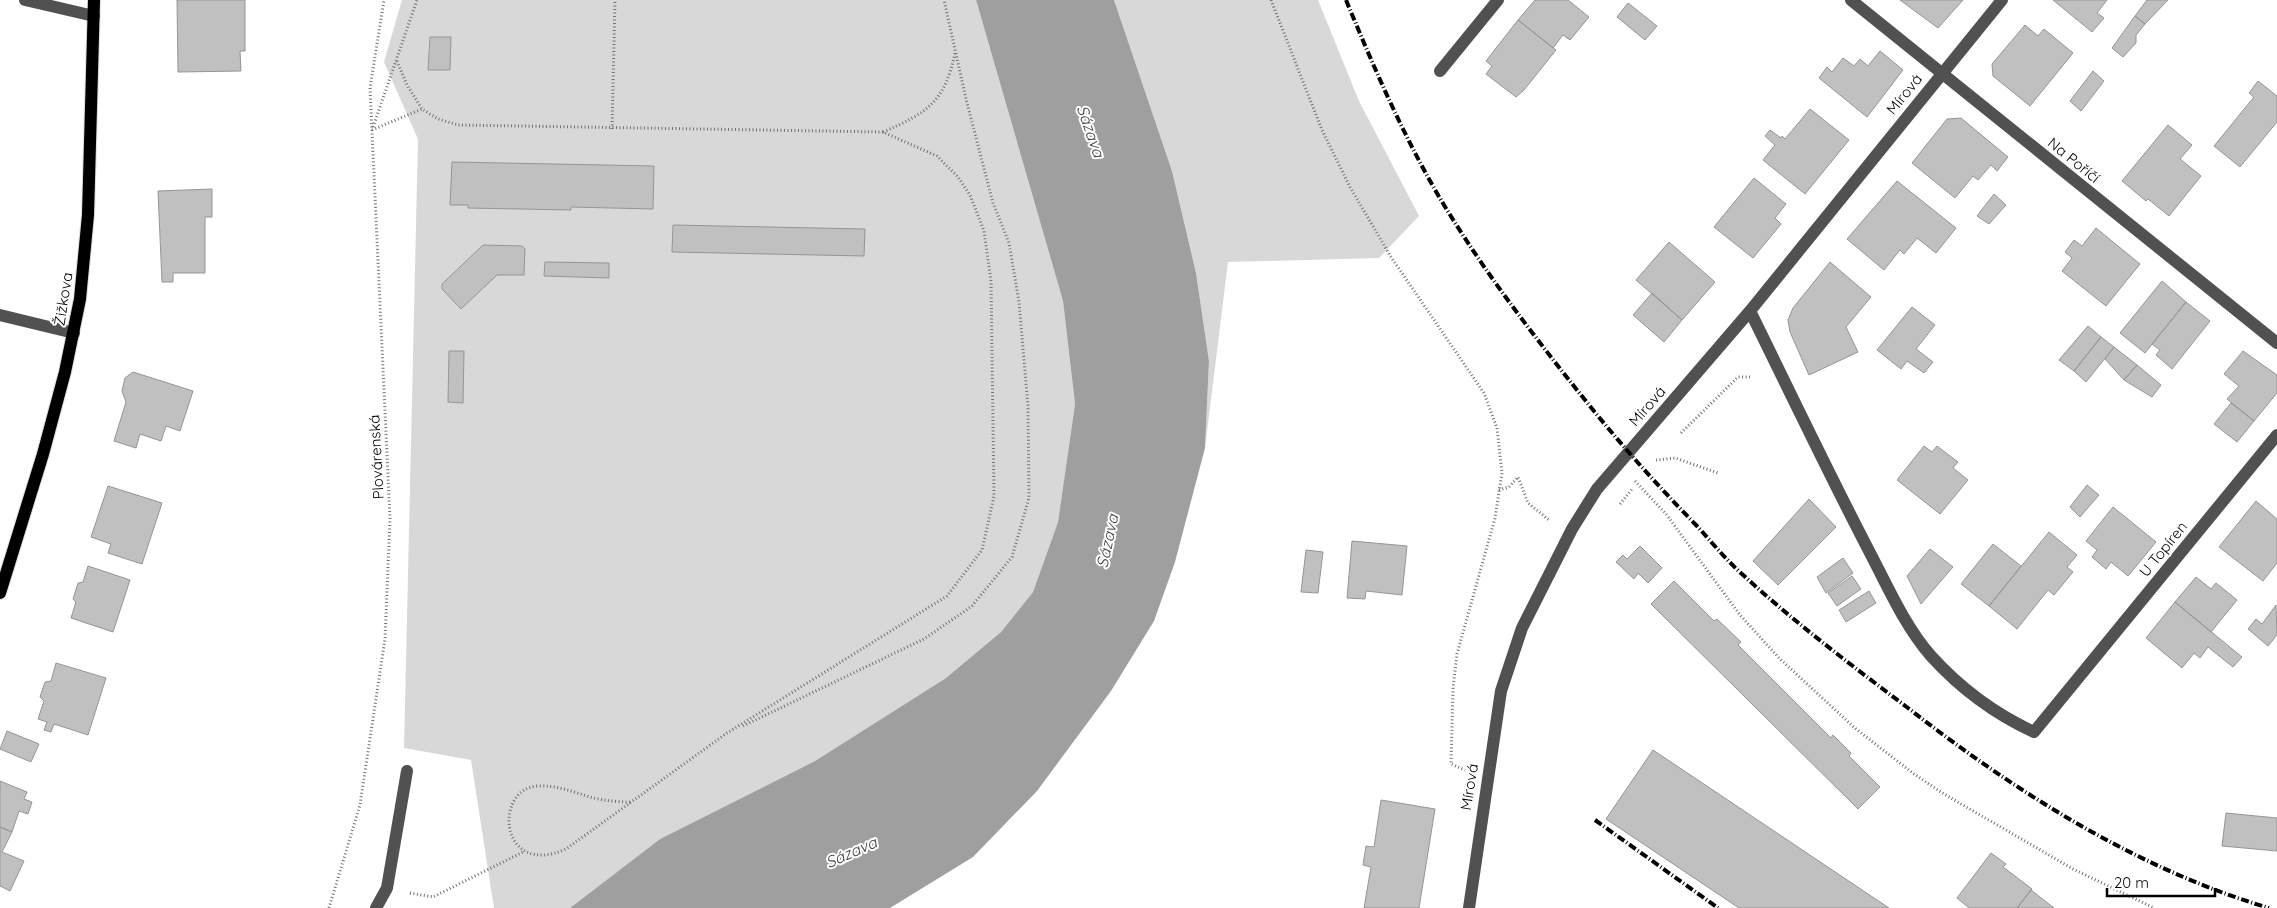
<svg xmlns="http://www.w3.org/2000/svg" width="2277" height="908" font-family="Quicksand,sans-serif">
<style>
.green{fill:#d8d8d8}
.water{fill:#9f9f9f}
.building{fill:#c0c0c0;stroke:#959595}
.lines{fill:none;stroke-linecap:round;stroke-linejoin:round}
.major-casing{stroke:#dbdbdb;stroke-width:14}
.path{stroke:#737373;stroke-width:3;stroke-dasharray:1 2.5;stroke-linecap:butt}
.minor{stroke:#515151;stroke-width:12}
.major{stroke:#000;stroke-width:12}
.rail{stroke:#000;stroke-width:4;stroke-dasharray:8 2.5 1 2.5;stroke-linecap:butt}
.labels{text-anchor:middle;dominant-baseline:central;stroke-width:4;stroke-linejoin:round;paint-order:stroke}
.street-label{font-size:15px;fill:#000;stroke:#fff}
.water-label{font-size:16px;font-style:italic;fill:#404040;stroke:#fff}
</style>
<rect width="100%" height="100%" fill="#fff"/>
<path class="green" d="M402 0H976L1063 301 1075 404 1058 522 1033 592 1001 632 946 678 815 761 660 839 570 908H494L471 760 404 748 418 139 384 62Z
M1114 0H1318L1359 101 1419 216 1379 258 1228 262 1205 448 1209 361 1196 273 1172 171Z"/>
<path class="water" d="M976 0H1114L1172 171 1196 273 1209 361 1205 448 1175 562 1154 621 1111 691 1037 791 973 857 890 908H570L660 839 815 761 946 678 1001 632 1033 592 1058 522 1075 404 1063 301Z"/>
<path class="building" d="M177 0H245V51H240L241 71 178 72Z
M1535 0H1568L1589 17 1570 40 1563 35 1553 48 1518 20Z
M1900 0H1963L1938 28Z
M2053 0H2107L2097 13 2104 18 2092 32Z
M2147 0H2168L2145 24 2135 16Z
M1628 3 1657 26 1645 40 1617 17Z
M2135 16 2145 24 2136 35V43L2123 57 2112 48Z
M1518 20 1556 50 1524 90 1516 97 1486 74 1492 66 1486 61Z
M2025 25 2038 36 2044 29 2073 53 2030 106 1993 76 1992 64Z
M430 37H451L450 70H428Z
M1880 51 1903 70 1867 117 1819 78 1827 67 1832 72 1843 58 1854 66 1860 59 1868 66Z
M2093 71 2104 81 2081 111 2070 101Z
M2258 81 2277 96V122L2240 167 2214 146 2254 97 2249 93Z
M1810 109 1849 140 1805 194 1763 160 1775 145 1765 136 1770 130 1781 138 1782 136 1785 139Z
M1961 118 2008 157 1997 171 1991 165 1978 180 1973 176 1955 198 1912 163 1947 119Z
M2168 125 2192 145 2180 159 2201 176 2169 216 2148 199 2146 201 2122 181Z
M452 162 654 166 653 209 571 207V210L468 208V205H450Z
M1754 178 1786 204 1775 218 1781 224 1753 258 1714 227Z
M1897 181 1956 228 1936 253 1917 238 1904 254 1900 250 1884 270 1847 239Z
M212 189V217H205V273H173V282H162L158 191Z
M1994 194 2006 205 1989 224 1977 216Z
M673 225 865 229 864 256 672 252Z
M2096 228 2140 264 2106 306 2062 271 2072 258 2065 252 2074 240 2082 246Z
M1669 242 1715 282 1682 320 1636 280Z
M483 245 522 246 525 249 524 275H497L461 309 442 289V284Z
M545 262 609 263V278L544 276Z
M1830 262 1871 297 1846 327 1858 352 1809 375 1790 332 1788 320 1793 308Z
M2162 281 2186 302 2145 353 2120 333Z
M1652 293 1682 320 1664 342 1633 315Z
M2186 302 2210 321 2172 369 2156 355 2160 350 2152 344Z
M1912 307 1935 325 1916 349 1933 362 1924 373 1907 361 1901 369 1877 350Z
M2088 326 2101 337 2074 371 2059 360Z
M2101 337 2114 347 2086 382 2074 371Z
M2114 347 2137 365 2124 380 2105 359Z
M449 351H464L463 403 448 402Z
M2243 351 2277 375V393L2254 421 2227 399 2239 386 2224 374Z
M2137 365 2161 385 2152 397 2124 380Z
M133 372 193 391 180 431 166 426 161 441 140 434 136 448 114 441 126 402 122 391 125 378Z
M2231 403 2254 421 2237 442 2214 424Z
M1924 446 1932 452 1937 446 1958 462 1953 468 1968 480 1940 514 1897 480Z
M2087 485 2099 495 2080 517 2070 507Z
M108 486 162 503 142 564 108 553 111 544 91 537Z
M1809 499 1836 527 1778 585 1753 561Z
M2256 501 2277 519V563L2263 581 2219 547Z
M2113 507 2156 542 2128 576 2111 562 2106 569 2092 557 2097 550 2086 541Z
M2049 532 2077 555 2067 567 2073 572 2054 595 2048 590 2017 629 1989 606Z
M1352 541 1407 546 1402 595 1366 591 1365 599 1347 598Z
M1993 544 2021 566 1989 606 1961 584Z
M1640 546 1662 568 1648 583 1638 573 1634 579 1616 562 1623 555 1627 559Z
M1930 549 1953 567 1921 604 1907 576Z
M1306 550 1323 552 1318 593 1301 592Z
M1843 558 1853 573 1826 593 1817 577Z
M88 566 130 580 113 632 71 618 76 602 73 599 78 583 83 582Z
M1852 576 1861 589 1837 606 1828 593Z
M2196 577 2211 589 2216 583 2237 600 2211 632 2175 602Z
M1674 581 1714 621 1717 619 1741 642 1738 645 1831 738 1833 735 1851 753 1849 756 1880 787 1858 809 1651 604Z
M1869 591 1876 603 1846 622 1839 610Z
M2175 602 2242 657 2233 667 2208 647 2200 658 2194 653 2182 668 2146 638Z
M2276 605 2277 635 2268 646 2248 629 2256 619 2262 624Z
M56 663 106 678 88 735 54 724 51 732 44 730 47 722 38 719 44 701 40 697 45 682 51 681Z
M7 731 39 744 31 762 0 749Z
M1653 750 1889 908H1739L1606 819Z
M0 781 27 792 24 799 32 802 28 814 19 811 12 832 0 827Z
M1381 800 1435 809 1419 908H1364L1371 867 1363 865 1366 846 1374 847Z
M2226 813 2277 818V851L2222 846Z
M0 827 12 832 2 852 24 861 10 891 0 886Z
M1991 853 2006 864 2003 867 2032 889 2017 908H1969L1957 898Z
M2031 890 2054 908H2017Z"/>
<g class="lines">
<defs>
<path id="major" d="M0 593 43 454 65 372 80 299 88 215 94 0"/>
</defs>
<use href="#major" class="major-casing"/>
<path class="path" d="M1271 0 1322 130 1350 187 1391 257 1484 393 1497 428 1502 473 1495 518 1457 654 1453 688 1451 764 1465 770
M397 61 407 85 422 109
M373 127 417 0
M612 129 615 0
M372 130 422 109 438 119 458 125 883 132 937 156 958 177 970 195 984 231 991 281 994 496 982 550 947 596 727 733 566 849C499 879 493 788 538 786 557 785 573 792 590 797 604 801 619 802 632 802
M883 132C927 113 945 102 955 53
M1681 433 1738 377H1750
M1656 460 1675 458 1718 473
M1635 481 1666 514 1740 615 1780 659 1856 729 1914 774 1944 794 2073 869 2154 908
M1499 490 1509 487 1518 477 1528 503 1549 520
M1620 504 1633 488
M743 726 924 639 972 606 1012 557 1029 498 1028 406 1019 302 1009 243 993 203 966 99 944 0
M410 893 433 897 523 852
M329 908 360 805 385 639 390 519 370 88 384 0"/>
<path class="minor" d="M25 0 94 16
M1851 0 2277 343
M1440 71 1498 0
M1750 311C1789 390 1827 470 1868 549 1887 585 1904 625 1931 656 1960 688 1995 714 2034 732L2277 435
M0 315 74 333
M376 908 387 888 407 771
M1469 908 1501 691 1522 628 1572 529 1597 489 1750 311 2002 0"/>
<use href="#major" class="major"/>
<path class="rail" d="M1346 0C1375 70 1405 140 1444 205 1487 276 1537 340 1589 405 1623 447 1658 486 1696 525 1711 541 1725 559 1742 574 1794 622 1851 665 1908 708 2016 792 2137 869 2269 908
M1595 820 1718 908"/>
</g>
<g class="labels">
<g class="street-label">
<text transform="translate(1904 94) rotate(-51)">Mírová</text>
<text transform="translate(2074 160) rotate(39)">Na Poříčí</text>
<text transform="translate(63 299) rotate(-81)">Žižkova</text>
<text transform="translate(1647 406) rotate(-49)">Mírová</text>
<text transform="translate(376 457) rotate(-93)">Plovárenská</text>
<text transform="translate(2163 549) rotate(-51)">U Topíren</text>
<text transform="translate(1469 787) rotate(-81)">Mírová</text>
</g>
<g class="water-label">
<text transform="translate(1091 131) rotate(71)">Sázava</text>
<text transform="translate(1107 541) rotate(-78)">Sázava</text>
<text transform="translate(851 852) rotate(-24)">Sázava</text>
</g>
</g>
<path d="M2107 888v8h108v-8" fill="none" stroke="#000000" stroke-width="2.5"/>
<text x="2114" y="888" font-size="15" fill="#000000" stroke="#ffffff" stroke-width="4" paint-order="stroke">20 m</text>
</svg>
